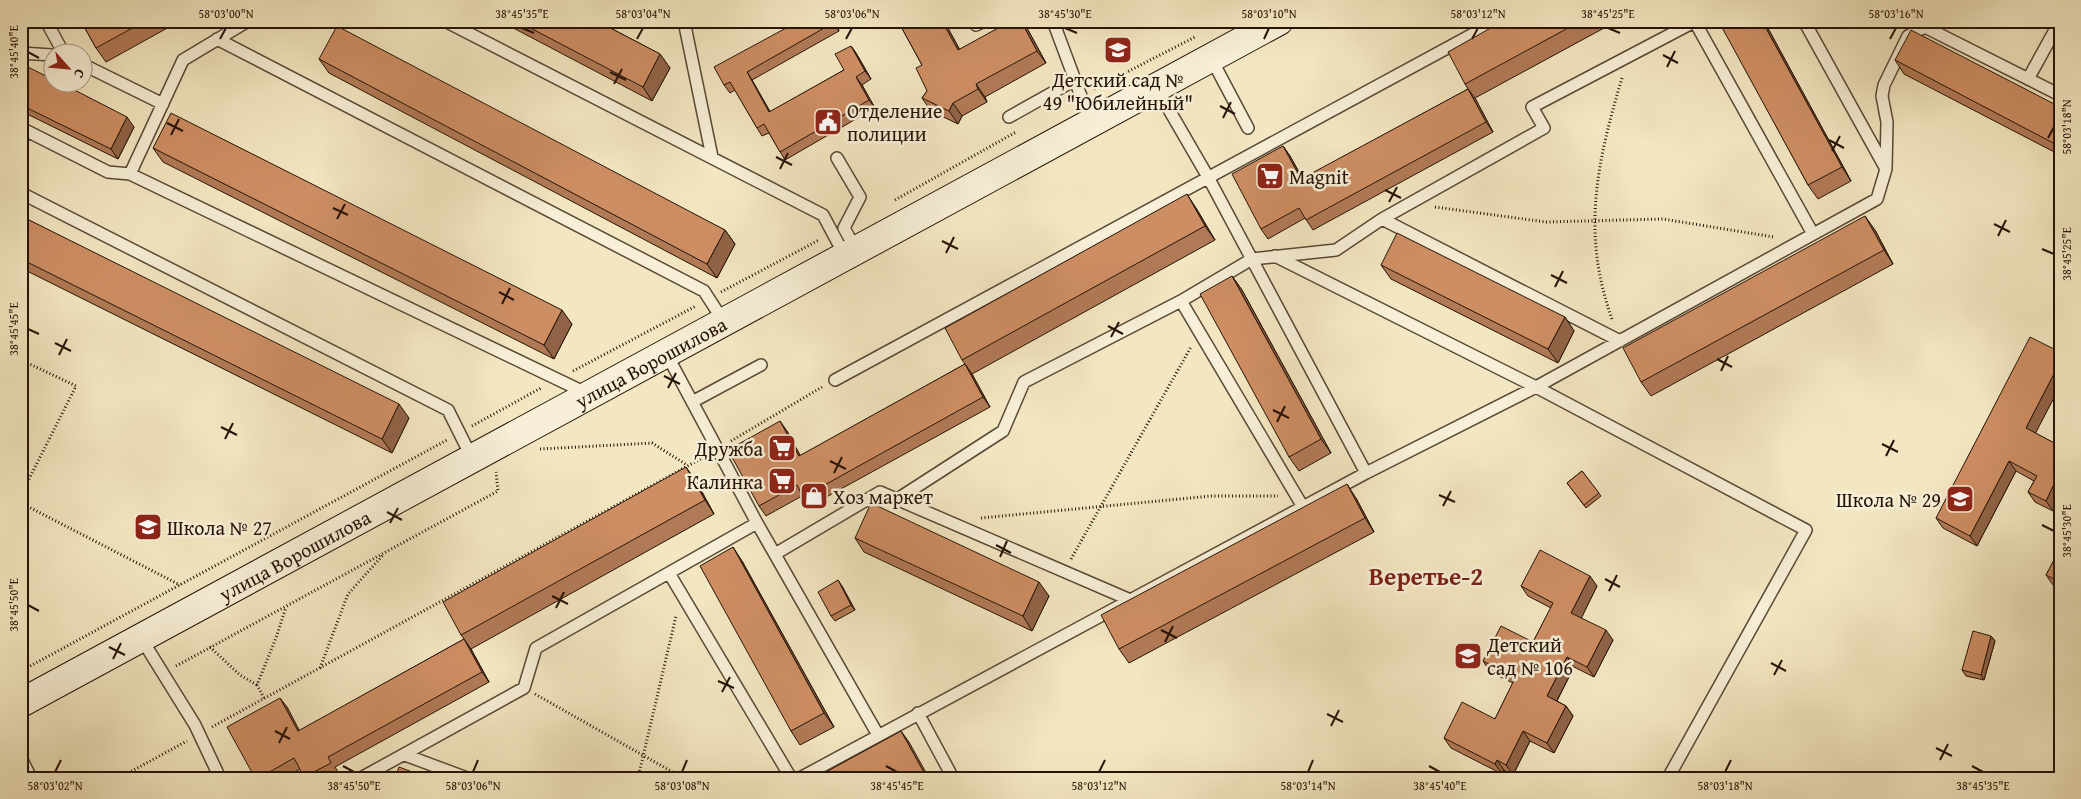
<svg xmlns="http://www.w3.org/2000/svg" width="2081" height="799" font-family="'Gentium Book Plus',serif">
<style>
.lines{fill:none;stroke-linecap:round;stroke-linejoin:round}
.lane-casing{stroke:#594836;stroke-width:14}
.secondary-casing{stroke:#261307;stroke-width:30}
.path{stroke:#261307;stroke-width:3;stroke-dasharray:1 2.5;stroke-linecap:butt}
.lane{stroke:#f7efd7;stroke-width:11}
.secondary{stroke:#f7efd7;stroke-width:28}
.wall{fill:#b17a56;stroke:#261307}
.shaded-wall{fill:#906346;stroke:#261307}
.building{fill:#ce8e64;stroke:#261307}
.ticks{fill:none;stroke:#261307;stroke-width:2}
.labels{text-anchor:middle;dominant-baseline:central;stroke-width:5;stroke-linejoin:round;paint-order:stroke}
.poi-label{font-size:20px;fill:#261307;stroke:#f7efd7;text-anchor:start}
.street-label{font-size:20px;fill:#261307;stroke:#f7efd7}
.district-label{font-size:25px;font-weight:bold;fill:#7a1f14;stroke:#f7efd7}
.neatline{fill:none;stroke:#261307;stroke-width:2}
.ticks-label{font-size:12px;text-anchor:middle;fill:#261307}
</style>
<rect width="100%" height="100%" fill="#f3e7c1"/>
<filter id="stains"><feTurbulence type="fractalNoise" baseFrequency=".004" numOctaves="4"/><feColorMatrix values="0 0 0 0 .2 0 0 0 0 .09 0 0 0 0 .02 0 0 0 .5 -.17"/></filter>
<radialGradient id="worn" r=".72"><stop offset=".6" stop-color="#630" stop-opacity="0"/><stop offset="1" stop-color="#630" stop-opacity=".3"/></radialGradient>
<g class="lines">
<defs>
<path id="lane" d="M46 21 63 52
M445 21 823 215 845 256
M684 21 712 157
M974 21 976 25 984 21
M1053 21 1091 123
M1923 21 1925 27 2060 95
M1695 22 1813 234
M217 39 704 291 724 322
M21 53 52 55
M1211 58 1248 128
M82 64 163 104
M2028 79 2060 21
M1157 89 1208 177 1366 473
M1009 117 1075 80
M21 141 27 131 108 172 130 174 588 394
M837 158 860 197 844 228 856 250
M1886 167 1887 122 1882 96 1884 85 1908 36 1925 27
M130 174 183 60 248 21
M21 193 448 410 472 458
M1275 256 1536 387 1806 530 1668 778
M1620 341 1382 219 1544 128 1532 107 1696 21
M666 353 757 523 878 735
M835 380 1497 21
M692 402 761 365
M896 500 1003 431 1024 382 1181 301
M1303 507 1181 301 1252 259 1336 250 1382 219
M775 554 880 492 1128 599
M669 573 791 778
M141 638 195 725 220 778
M918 713 953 778
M405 755 467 778
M21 758 31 778
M361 778 524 688 536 648 757 523
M800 778 1366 473 1536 387 1877 199 1886 169 1804 21"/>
<g id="secondary">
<path id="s1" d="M21 703 1279 21"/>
</g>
</defs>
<use href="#lane" class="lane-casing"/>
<use href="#secondary" class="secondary-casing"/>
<path class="path" d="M21 28 33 25
M1094 89 1195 37
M895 200 1016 132
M1435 207 1546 222 1663 219 1774 237
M721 292 819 240
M1612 319C1581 233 1597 162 1622 78
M21 360 76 386 21 495
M573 371 696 306
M472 426 541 388
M731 441 822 387
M540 449 652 443 687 465
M21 503 180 585
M981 518 1211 496H1278
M1071 559 1191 347
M210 647 240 675 257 685
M176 666 498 491 496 472
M320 668 348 594 384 554
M21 671 447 440
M535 694 683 778
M264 698 257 685 276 638 286 607
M212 727 704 457
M119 778 187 741
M638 778 676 616"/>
<use href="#lane" class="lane"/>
<use href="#secondary" class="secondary"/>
</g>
<path class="wall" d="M81 21H180L106 62 96 48Z
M500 21H597L660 54 670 68 652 101Z
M834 21 839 31 752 80 770 112 844 70 851 46 856 53 871 79 862 85 875 108 785 160 769 133 762 136 757 128 735 90 730 93 724 85Z
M898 21H944L960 50 1011 21H1022L1028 30 1046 63 985 97 987 102 962 116 958 124 931 111 922 98 927 91 922 65Z
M1503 21H1617L1475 98 1493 132 1313 230 1305 218 1268 239 1261 229 1283 146 1290 156 1303 179 1468 89 1465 84Z
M1720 21H1764L1851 181 1818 199 1808 185Z
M319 59 725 230 735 244 717 278 329 73Z
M1895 60 2060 107V155L1904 74Z
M21 66 134 127 118 159 21 111Z
M153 148 572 324 554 359 163 162Z
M1196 208 1215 240 972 374 990 407 810 506 802 496 766 516 759 506 787 431 800 456 965 364 962 360Z
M21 216 409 418 392 453 21 268Z
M1875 230 1893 264 1651 396 1641 382Z
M1381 265 1565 317 1574 331 1558 363 1391 279Z
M1232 276 1242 290 1331 453 1299 471 1289 457Z
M2060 386 2035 433 2060 446V497L2053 511 2035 502 2028 492 2034 481 2016 471 1977 546 1943 528 1936 518Z
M1582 471 1601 496 1586 508 1567 483Z
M696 481 714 514 471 649 489 682 335 767 338 772 328 778H305L300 769 283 778H255L287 707 299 731 464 639 461 635Z
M1356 498 1374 532 1129 663 1119 649Z
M855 538 1049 596 1032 631 864 552Z
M2060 549V589L2053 585 2046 575Z
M742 561 834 727 800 745 791 731Z
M842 586 855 610 835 621 831 616Z
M1521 586H1597L1581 618 1613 640 1594 677 1574 667 1557 701 1566 706 1573 716 1554 753 1530 741 1513 775 1504 770 1502 774 1451 748 1444 738 1495 719 1513 683 1490 672 1483 661 1533 642 1551 608 1528 596Z
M1991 636 1995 641 1984 680 1966 676 1962 670Z"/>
<path class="shaded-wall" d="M832 21H834L839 31Z
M942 21H944L967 63 958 50Z
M1021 21 1028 30 1046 63 1037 51Z
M1762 21H1764L1851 181 1842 167Z
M851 46 856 53 871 79 865 71Z
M660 54 670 68 652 101 643 87Z
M747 72 752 80 775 120 769 112Z
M856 77 862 85 875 108 869 100Z
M976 84 985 97 987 102 978 89Z
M1468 89 1475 98 1493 132 1486 122Z
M953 103 962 116 958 124 949 111Z
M127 117 134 127 118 159 111 149Z
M1283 146 1290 156 1308 189 1301 179Z
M1187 194 1196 208 1215 240 1205 226Z
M1865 216 1875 230 1893 264 1884 250Z
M725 230 735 244 717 278 707 264Z
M1232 276 1242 290 1331 453 1321 439Z
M562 310 572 324 554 359 544 345Z
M1565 317 1574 331 1558 363 1548 349Z
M2060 362V386L2033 438 2026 428Z
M965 364 972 374 990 407 983 397Z
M21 387 28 396 21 409Z
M399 404 409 418 392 453 382 439Z
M780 421 787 431 806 466 799 456Z
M2009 461 2016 471 1977 546 1970 536Z
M686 467 696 481 714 514 705 500Z
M1347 484 1356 498 1374 532 1365 518Z
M2054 484 2060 493V497L2053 511 2046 501Z
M733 547 742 561 834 727 824 713Z
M1590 576 1597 586 1579 623 1571 613Z
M838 580 842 586 855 610 851 605Z
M1039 582 1049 596 1032 631 1023 616Z
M1606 630 1613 640 1594 677 1587 667Z
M1991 636 1995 641 1984 680 1981 675Z
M464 639 471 649 489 682 482 672Z
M1567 657 1574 667 1554 706 1547 696Z
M280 698 287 707 305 741 298 731Z
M1566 706 1573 716 1554 753 1547 743Z
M901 731 909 742 929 778H927Z
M1523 731 1530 741 1513 775 1506 765Z
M1497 760 1504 770 1502 774 1495 764Z"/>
<path class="building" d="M81 21H145L96 48Z
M517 21H597L660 54 643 87Z
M799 21H832L833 23 747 72 769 112 844 70 835 54 851 46 865 71 856 77 869 100 780 152 764 124 757 128 730 82 724 85 714 67Z
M898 21H942L958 50 1011 21H1021L1037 51 976 84 978 89 953 103 949 111 922 98 927 91 916 68 922 65Z
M1503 21H1581L1465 84 1448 52Z
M1720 21H1762L1842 167 1808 185 1719 22Z
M337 26 725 230 707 264 319 59Z
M1911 30 2060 107 2059 146 1895 60Z
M22 64 52 79V82H59L127 117 111 149 21 105V66Z
M1468 89 1486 122 1306 220 1299 208 1261 229 1232 174 1283 146 1301 179Z
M171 113 562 310 544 345 153 148Z
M1187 194 1205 226 962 360 945 328Z
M21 216 399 404 382 439 21 259Z
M1865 216 1884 250 1641 382 1623 348Z
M1397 233 1565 317 1548 349 1381 265Z
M1232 276 1321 439 1289 457 1200 294Z
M2030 337 2060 352V362L2026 428 2060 446V488L2054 484 2046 501 2028 492 2037 476 2009 461 1970 536 1936 518Z
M965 364 983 397 803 497 797 485 759 506 728 450 780 421 799 456Z
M686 467 705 500 461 635 443 602Z
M1582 471 1599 493 1584 505 1567 483Z
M1347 484 1365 518 1119 649 1101 615Z
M871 503 1039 582 1023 616 855 538Z
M733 547 824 713 791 731 700 566Z
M2060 549V582L2046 575Z
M1540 550 1590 576 1571 613 1606 630 1587 667 1567 657 1547 696 1566 706 1547 743 1523 731 1506 765 1497 760 1495 764 1444 738 1462 702 1495 719 1515 678 1483 661 1501 626 1533 642 1553 603 1521 586Z
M838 580 851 605 831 616 818 592Z
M1973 631 1991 636 1981 675 1962 670Z
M464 639 482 672 328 757 331 763 304 777 294 758 259 778H255L227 727 280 698 298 731Z
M901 731 927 778H815Z
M399 767 428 778H395Z
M1731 775 1736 778H1729Z"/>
<path class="ticks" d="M522 28 534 33M1065 28 1077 33M1608 28 1620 33M220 39 226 28M637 39 643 28M846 39 852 28M1264 39 1269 28M1472 39 1478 28M1890 39 1896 28M28 52 39 58M1663 55 1678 63M1667 67 1675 51M610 72 626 80M614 84 622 69M1220 106 1235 114M1223 118 1231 102M167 123 183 131M171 135 179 119M2048 138 2054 127M1829 140 1844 148M1832 151 1840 136M776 157 792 165M780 169 788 153M1385 190 1401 198M1389 202 1397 187M333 208 348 215M337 219 345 204M1994 224 2010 232M1998 236 2006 220M942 241 958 249M2042 249 2054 254M946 253 954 237M1551 275 1567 283M1555 287 1563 271M499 292 514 300M502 304 510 288M1108 326 1123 334M28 329 39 334M1111 337 1119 322M55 343 71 351M59 355 67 339M1717 359 1732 367M1721 371 1728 356M664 376 680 384M668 388 676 373M1273 410 1289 418M1277 422 1285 406M221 427 237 435M225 439 233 423M1882 444 1898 452M1886 456 1894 440M830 461 846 469M834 473 842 457M1439 495 1455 502M1443 506 1451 491M387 512 402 520M390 523 398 508M2042 525 2054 531M996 545 1011 553M1000 557 1007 541M1605 579 1620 587M1609 591 1617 575M552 596 568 604M28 605 39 611M556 608 564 592M1161 630 1177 638M1165 642 1173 626M109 647 125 655M113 659 121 643M1771 663 1786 671M1774 675 1782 660M718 681 734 688M722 692 730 677M1327 714 1343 722M1331 726 1339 710M275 731 290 739M279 743 287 727M1936 748 1952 756M1940 760 1948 744M343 766 354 772M886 766 897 772M1429 766 1440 772M1972 766 1983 772M55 772 61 760M473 772 478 760M682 772 687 760M1099 772 1105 760M1308 772 1313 760M1725 772 1731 760"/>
<defs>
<symbol id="school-square" viewBox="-11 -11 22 22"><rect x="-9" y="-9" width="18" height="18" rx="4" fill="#8f2418" stroke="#f7efd7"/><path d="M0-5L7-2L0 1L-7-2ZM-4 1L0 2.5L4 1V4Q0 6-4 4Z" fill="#fff"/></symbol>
<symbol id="civic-square" viewBox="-11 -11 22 22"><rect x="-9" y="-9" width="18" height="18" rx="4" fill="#8f2418" stroke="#f7efd7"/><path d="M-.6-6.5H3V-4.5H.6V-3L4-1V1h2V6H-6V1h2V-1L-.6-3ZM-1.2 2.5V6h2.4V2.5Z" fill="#fff"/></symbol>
<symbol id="supermarket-square" viewBox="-11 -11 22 22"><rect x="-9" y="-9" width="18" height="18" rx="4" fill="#8f2418" stroke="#f7efd7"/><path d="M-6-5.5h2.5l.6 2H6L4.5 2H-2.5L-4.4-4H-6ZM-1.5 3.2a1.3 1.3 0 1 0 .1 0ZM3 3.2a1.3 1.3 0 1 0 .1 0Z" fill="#fff"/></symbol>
<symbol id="shop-square" viewBox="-11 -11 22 22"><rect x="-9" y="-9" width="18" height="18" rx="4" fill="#8f2418" stroke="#f7efd7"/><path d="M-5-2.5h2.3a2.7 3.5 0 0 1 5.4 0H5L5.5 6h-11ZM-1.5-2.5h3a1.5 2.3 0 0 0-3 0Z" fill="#fff"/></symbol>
</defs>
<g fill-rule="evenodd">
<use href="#school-square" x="1102" y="34" width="32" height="32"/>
<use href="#civic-square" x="812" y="106" width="32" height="32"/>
<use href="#supermarket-square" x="1254" y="160" width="32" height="32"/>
<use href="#supermarket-square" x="766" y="432" width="32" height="32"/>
<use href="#supermarket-square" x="766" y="465" width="32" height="32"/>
<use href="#shop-square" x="798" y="480" width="32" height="32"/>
<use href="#school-square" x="1944" y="483" width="32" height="32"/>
<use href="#school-square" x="132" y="511" width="32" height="32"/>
<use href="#school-square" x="1452" y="640" width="32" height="32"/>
</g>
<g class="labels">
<g class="poi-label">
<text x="1118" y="79" text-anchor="middle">Детский сад №<tspan x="1118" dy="23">49 "Юбилейный"</tspan></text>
<text x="847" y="110">Отделение<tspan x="847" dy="23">полиции</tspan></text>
<text x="1289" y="176">Magnit</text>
<text x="763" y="448" text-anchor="end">Дружба</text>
<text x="763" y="481" text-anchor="end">Калинка</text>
<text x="833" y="496">Хоз маркет</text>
<text x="1941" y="499" text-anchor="end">Школа № 29</text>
<text x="167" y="527">Школа № 27</text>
<text x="1487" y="644">Детский<tspan x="1487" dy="23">сад № 106</tspan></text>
</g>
<g class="street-label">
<text stroke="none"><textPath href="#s1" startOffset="716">улица Ворошилова</textPath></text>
<text stroke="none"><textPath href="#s1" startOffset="311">улица Ворошилова</textPath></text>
</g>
<g class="district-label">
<text x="1426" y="576">Веретье-2</text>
</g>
</g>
<rect width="2081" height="799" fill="none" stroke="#f3e7c1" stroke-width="55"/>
<g transform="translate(68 68) rotate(117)"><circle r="24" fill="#f7efd7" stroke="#a39784"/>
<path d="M0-4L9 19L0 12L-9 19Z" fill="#8f2418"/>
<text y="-8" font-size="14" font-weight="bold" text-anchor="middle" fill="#261307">С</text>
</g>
<rect x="28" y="28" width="2026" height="744" class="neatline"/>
<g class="ticks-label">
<text x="226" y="18">58°03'00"N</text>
<text x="522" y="18">38°45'35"E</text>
<text x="643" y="18">58°03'04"N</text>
<text x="852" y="18">58°03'06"N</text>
<text x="1065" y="18">38°45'30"E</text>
<text x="1269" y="18">58°03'10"N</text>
<text x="1478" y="18">58°03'12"N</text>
<text x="1608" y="18">38°45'25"E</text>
<text x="1896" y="18">58°03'16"N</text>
<text transform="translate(14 52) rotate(-90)" y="4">38°45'40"E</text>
<text transform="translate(2067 127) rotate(-90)" y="4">58°03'18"N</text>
<text transform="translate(2067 254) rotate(-90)" y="4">38°45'25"E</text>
<text transform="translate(14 329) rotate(-90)" y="4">38°45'45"E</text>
<text transform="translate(2067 531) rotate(-90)" y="4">38°45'30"E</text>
<text transform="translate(14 605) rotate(-90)" y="4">38°45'50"E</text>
<text x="55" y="790">58°03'02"N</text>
<text x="354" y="790">38°45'50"E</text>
<text x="473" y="790">58°03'06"N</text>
<text x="682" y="790">58°03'08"N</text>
<text x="897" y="790">38°45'45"E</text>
<text x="1099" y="790">58°03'12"N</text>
<text x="1308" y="790">58°03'14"N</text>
<text x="1440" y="790">38°45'40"E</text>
<text x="1725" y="790">58°03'18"N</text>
<text x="1983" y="790">38°45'35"E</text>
</g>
<rect width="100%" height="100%" filter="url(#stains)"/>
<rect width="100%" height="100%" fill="url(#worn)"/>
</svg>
